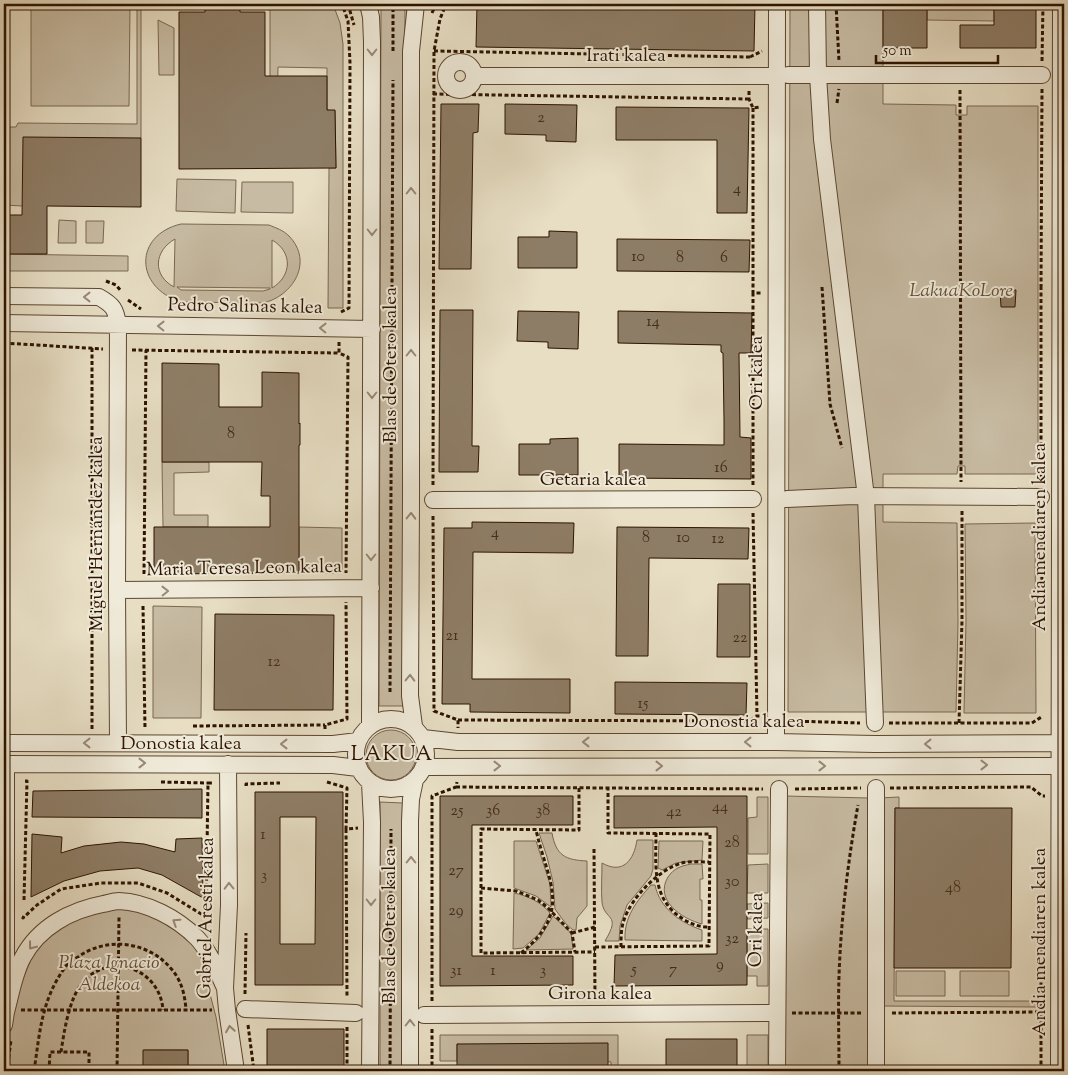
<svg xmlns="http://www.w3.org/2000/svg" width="1068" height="1075" font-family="'Sorts Mill Goudy',serif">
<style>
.green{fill:#c7bba3;stroke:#7a6752;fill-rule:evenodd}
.building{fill:#8e7d66;stroke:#2d1300;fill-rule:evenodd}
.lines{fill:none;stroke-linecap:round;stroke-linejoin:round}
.minor-casing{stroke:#5c4631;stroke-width:18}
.path{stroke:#2d1300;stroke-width:3;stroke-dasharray:4 2.5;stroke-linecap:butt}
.minor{stroke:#efead9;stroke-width:16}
.oneway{stroke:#988977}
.labels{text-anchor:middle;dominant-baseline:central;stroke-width:4;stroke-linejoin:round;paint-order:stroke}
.number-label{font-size:16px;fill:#452e1a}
.street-label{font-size:19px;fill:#2d1300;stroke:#efead9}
.park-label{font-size:19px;font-style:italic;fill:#634e39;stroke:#efead9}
.quarter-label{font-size:21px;letter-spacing:1px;fill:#2d1300;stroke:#efead9}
</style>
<rect width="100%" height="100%" fill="#e7dec4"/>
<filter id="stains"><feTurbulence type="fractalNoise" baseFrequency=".004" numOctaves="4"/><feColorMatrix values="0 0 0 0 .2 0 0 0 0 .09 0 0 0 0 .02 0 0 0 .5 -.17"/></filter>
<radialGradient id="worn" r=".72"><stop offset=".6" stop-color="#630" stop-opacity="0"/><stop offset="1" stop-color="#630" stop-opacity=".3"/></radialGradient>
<path class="green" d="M31 4H130L129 106H31Z
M137 4H141V138L22 206 4 205V127H16L18 123 137 124Z
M246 4H333L340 23 343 44V308H328L329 168H336L335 111 327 110V68L278 67 277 108 270 109V7H245Z
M381 4H405L404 706H379Z
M790 4H883V104L956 105V115H967V106H1038V474H965V466H958L957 474H883V522L957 523 958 623 956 712H788Z
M927 4H994V21L927 20Z
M158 20 174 28V75H159Z
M177 179 236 180 235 213 176 211Z
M242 182H293V213L241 212Z
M59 220 76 221V243H58Z
M86 221H104L103 243H86Z
M181 224 269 225C276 228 283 230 289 236 314 262 293 296 263 303L181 302C134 287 134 235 181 224ZM175 239 174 287C152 275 154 251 175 239ZM272 240C293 252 292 276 272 288ZM177 287 270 288V289L263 291 181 290Z
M4 254 128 256V271H4Z
M162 462H209V472L174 473V515H208V527H163Z
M1035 523 1036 713H964L966 620 965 524Z
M299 527 342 528V573H299Z
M153 606 202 607 201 718H153Z
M366 755a25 25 0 1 1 50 0a25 25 0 1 1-50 0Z
M785 796 869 798 868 1071H785Z
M757 797H768V854H748V818L757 817Z
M899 797V808H895L894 1001H1035L1036 1007 880 1006V798Z
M380 802 403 803 402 1071H380Z
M539 833H552C556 856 566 860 587 861V906L577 918 576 930H573L566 924 555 909 553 882 547 857Z
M637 840H653V869L651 876 627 905 620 926 619 941H605C622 913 604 921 602 902 601 890 602 876 602 863 623 875 634 860 637 840Z
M514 841H536L550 884 551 907 536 896 514 888Z
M659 841H703L702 860 676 863 662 870 658 868Z
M691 864H702L703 879H700V900H702V924C682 919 654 900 668 877 674 868 681 866 691 864Z
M768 864V893H747L748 865Z
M651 885H655C660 909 681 923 702 930V941L625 940C624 917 636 902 651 885Z
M514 893C528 896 541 902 550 913L539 934 523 948 513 949Z
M768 903V918L747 919V904Z
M105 908 131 909 170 924 187 937 198 952 211 972 210 994 216 1017 225 1071H188V1050H144L143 1071H4L8 1034 16 996 34 952 49 937 76 917Z
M553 916 571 933 573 949 526 950 540 938Z
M747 929H768V986H757V976H747Z
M896 971H945V996H896Z
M960 971H1009V996H960Z
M440 1035H618V1071H611V1062L457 1044V1061H440Z
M747 1035H768V1071H747Z"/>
<path class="building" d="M205 4H240V12H265V76H327V110H335L336 168 179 169V12H205Z
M477 4H755L754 51 476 47Z
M883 4H927V48H883Z
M994 4H1036V48H960V25H994Z
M441 104H479L478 132 473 133 471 269H439Z
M505 104 577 105 576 142 546 141V135L505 134Z
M616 107 749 108 747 213H717V140H616Z
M23 137 141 138V207L47 206V254H4V215H22Z
M549 231 577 232V268H518V237H549Z
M617 239 750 240 749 272 617 271Z
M1000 290H1016L1015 307H1001Z
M440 310H473L472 446H479L478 472H439Z
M518 311 579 312 578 349 548 348V342L517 341Z
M618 311 752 313 751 353H739L740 437 751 438V479L619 478V444L724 445V420L723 353 721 352V345L618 343Z
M162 363 219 364V407H262V372L299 373V424L300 423V445H299V573L154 574V527H270V496H261L262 462H162Z
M578 438V475H519V444H550V439Z
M472 522 574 523 573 553 473 552 472 679H570V713L470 712V704H442L444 528H472Z
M617 527 749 528 748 559 649 558 648 656H616Z
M718 584H750V657H717Z
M215 614 334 615 333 710H214Z
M615 682 747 683 746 715 615 714Z
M202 789V818L32 817 33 791Z
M255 792H343V985H255ZM280 817H316L315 944H280Z
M440 796H573V825H472V956H573V985L440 986Z
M614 796H747V985L614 986 615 955 717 954V827L614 828Z
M895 808H1012L1011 968H894Z
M32 834 62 837 61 853 84 846 121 842 144 844 175 852 176 839 202 838 203 898 162 875 138 868 100 871 64 881 31 897Z
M267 1029H344V1071H267Z
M666 1039H737V1071H666Z
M608 1043V1071H457V1044Z
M143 1050H188V1071H143Z"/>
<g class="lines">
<defs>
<path id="minor" d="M368 4 371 17 372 42 370 725
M817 4 818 75 822 139 866 497 875 723
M446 76a14 14 0 1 1 28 0a14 14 0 1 1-28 0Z
M788 75H1042
M475 76H777
M4 296 99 297C113 305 116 309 118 325L117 590 118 743
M4 323 372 329
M787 499 853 496 1041 497
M433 500 753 499
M117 590 371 588
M356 754a35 35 0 1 1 70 0a35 35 0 1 1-70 0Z
M414 726 410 696 411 500V51L416 4
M423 738 458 742H776L875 744 1064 743
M776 742 777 4
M4 743 333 744 358 741
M4 764 333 765 358 768
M228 764 229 905 225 988 227 1010 236 1071
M424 767 1064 766
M370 783 372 822 370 1071
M876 788V1071
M245 1009 356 1013
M6 1012C11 994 14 973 23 957 39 927 71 910 103 904 108 903 114 901 119 901 147 902 177 918 197 938 210 952 217 971 225 988
M424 1015 776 1013
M4 1025 6 1012V764
M410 1071V821L411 799 415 780
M777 1071 779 789
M1059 1071 1061 4"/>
</defs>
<use href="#minor" class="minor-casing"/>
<path class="path" d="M348 4 354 25
M836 4 839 61
M432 13 436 4
M393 51V4
M434 51 750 57
M750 57 762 51
M1042 61 1043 4
M1042 89 1041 286 1042 287
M960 90 961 482
M749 91V99L753 108 761 107
M433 94 749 99
M837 103 839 89
M753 108V293H763
M106 281 116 285 121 291
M1041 286V483
M822 287 830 404 842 448
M128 300 141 309
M341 312 349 308 350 63 348 21 342 4
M339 342V353L348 357 346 573
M4 343 103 349
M92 348V729
M132 350 339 353
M433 485 434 51 440 19 446 4
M753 485V293
M1041 512 1042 586
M753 513 757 716H760
M433 516 434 711 458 720V728
M144 574 146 350
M143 606 145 729
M390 692 393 80
M458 720 749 721 757 716
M792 721 860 723
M889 723H1032L1043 716
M959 723 962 620V510
M193 726 325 725
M325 729V725L347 719 346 602
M161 782 208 783
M327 782 347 788 346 829 358 828
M246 786V784L280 783
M456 787 763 789
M579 788V830L481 829V953L595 952
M890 788 1031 787 1042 796H1045
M795 789 861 788
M346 829 347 998
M656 833C656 866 651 899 683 919 691 924 699 927 709 927
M594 849 595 999
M481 888 516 891 538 900 547 907 572 933 575 952
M24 900 27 781H24
M24 916 23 918 37 905 61 889 101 883H138L167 893 206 917 208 783H212
M572 933 595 927
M595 947 709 946 710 834 608 833V788
M621 947C621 938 621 928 624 920 631 898 659 869 682 863 690 861 700 862 709 862
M521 953C573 911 548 883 536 830
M245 994 246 933
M432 1001V796L456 787 457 782
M21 1010H212
M792 1013H861
M892 1013 1043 1012
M248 1025 254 1071
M347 1027V1071
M432 1029V1071
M61 1052C64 1032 69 998 83 982 111 951 160 969 163 1010
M7 1071 11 1040
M34 1071C40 1032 41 1000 66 966 69 962 73 960 78 957 107 936 150 941 173 971 182 982 185 996 186 1010
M49 1071 50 1052H89V1071
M117 1071 119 917
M390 1071 391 829
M839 1071C839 1039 838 1007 839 976 841 918 848 861 858 805
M1041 1071V934"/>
<use href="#minor" class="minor"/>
</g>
<defs><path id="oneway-chevron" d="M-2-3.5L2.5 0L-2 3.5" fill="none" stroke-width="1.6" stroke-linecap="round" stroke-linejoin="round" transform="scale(1.25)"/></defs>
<g class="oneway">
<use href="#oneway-chevron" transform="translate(372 52) rotate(90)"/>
<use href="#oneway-chevron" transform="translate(411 191) rotate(-90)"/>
<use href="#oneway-chevron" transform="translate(372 232) rotate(90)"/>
<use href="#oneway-chevron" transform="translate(87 297) rotate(-180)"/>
<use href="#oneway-chevron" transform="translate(161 326) rotate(-179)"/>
<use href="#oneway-chevron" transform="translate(323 328) rotate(-179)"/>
<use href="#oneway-chevron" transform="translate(411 353) rotate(-90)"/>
<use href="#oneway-chevron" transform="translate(372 395) rotate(90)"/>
<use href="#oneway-chevron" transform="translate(411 516) rotate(-89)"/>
<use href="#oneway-chevron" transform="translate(371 557) rotate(90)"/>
<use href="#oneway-chevron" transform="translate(165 591) rotate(-1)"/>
<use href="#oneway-chevron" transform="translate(410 678) rotate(-89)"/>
<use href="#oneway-chevron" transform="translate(586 742) rotate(-180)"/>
<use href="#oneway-chevron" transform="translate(748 742) rotate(180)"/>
<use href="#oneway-chevron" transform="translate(87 743) rotate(-180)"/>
<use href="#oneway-chevron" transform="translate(284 744) rotate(-180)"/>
<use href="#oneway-chevron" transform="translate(928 744) rotate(180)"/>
<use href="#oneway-chevron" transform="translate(142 763)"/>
<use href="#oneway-chevron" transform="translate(984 765)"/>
<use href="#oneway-chevron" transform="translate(497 766)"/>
<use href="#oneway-chevron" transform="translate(659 766)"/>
<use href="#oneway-chevron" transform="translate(822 766)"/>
<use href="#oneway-chevron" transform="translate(411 860) rotate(-90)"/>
<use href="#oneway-chevron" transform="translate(229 886) rotate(-91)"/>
<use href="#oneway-chevron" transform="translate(371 902) rotate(90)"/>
<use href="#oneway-chevron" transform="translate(176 922) rotate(-147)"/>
<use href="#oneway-chevron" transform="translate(32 946) rotate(127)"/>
<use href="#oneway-chevron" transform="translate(410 1023) rotate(-90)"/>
<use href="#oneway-chevron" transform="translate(230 1029) rotate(-99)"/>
</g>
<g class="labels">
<g class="number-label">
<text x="541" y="118">2</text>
<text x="737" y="189">4</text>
<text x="638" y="257">10</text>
<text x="680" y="258">8</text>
<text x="724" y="258">6</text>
<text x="653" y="322">14</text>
<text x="231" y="434">8</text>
<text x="721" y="468">16</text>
<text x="495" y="533">4</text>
<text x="646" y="538">8</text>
<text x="683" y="538">10</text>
<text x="718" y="539">12</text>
<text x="452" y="636">21</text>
<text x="740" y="638">22</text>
<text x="274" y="662">12</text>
<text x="643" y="704">15</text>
<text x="720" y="807">44</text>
<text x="457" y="811">25</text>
<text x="493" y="811">36</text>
<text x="543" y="811">38</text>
<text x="674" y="812">42</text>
<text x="263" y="835">1</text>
<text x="732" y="843">28</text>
<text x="456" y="871">27</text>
<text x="264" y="876">3</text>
<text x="732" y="882">30</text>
<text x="953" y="888">48</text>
<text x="456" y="911">29</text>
<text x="732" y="939">32</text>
<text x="720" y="965">9</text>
<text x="634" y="970">5</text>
<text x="673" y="970">7</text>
<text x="456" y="971">31</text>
<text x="493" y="971">1</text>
<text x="543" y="971">3</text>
</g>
<g class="street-label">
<text x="626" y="56">Irati kalea</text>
<text transform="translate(245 307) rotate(1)">Pedro Salinas kalea</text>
<text transform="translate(391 365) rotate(-90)">Blas de Otero kalea</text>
<text transform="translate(757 373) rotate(-90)">Ori kalea</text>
<text x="593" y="480">Getaria kalea</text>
<text transform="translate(97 534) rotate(-90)">Miguel Hernández kalea</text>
<text transform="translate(1040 537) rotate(-90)">Andia mendiaren kalea</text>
<text transform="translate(244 569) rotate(-1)">Maria Teresa Leon kalea</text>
<text x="744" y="722">Donostia kalea</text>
<text x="181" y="744">Donostia kalea</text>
<text transform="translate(207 918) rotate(-89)">Gabriel Aresti kalea</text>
<text transform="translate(390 926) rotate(-90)">Blas de Otero kalea</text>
<text transform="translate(757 930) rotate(-89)">Ori kalea</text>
<text transform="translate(1040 942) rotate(-90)">Andia mendiaren kalea</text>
<text x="600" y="994">Girona kalea</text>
</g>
<g class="park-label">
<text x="961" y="291">LakuaKoLore</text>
<text x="109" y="963">Plaza Ignacio<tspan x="109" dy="22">Aldekoa</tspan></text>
</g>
<g class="quarter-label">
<text x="392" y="755">LAKUA</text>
</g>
</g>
<rect width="1068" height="1075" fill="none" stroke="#e7dec4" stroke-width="20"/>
<rect x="5" y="5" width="1058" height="1065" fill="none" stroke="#2d1300" stroke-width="2.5"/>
<rect x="10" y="10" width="1048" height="1055" fill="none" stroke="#2d1300"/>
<path d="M876 55v8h122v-8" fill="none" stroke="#2d1300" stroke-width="2.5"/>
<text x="883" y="55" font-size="15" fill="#2d1300" stroke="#efead9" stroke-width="4" paint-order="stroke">50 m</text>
<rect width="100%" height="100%" filter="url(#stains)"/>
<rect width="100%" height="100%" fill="url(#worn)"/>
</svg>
